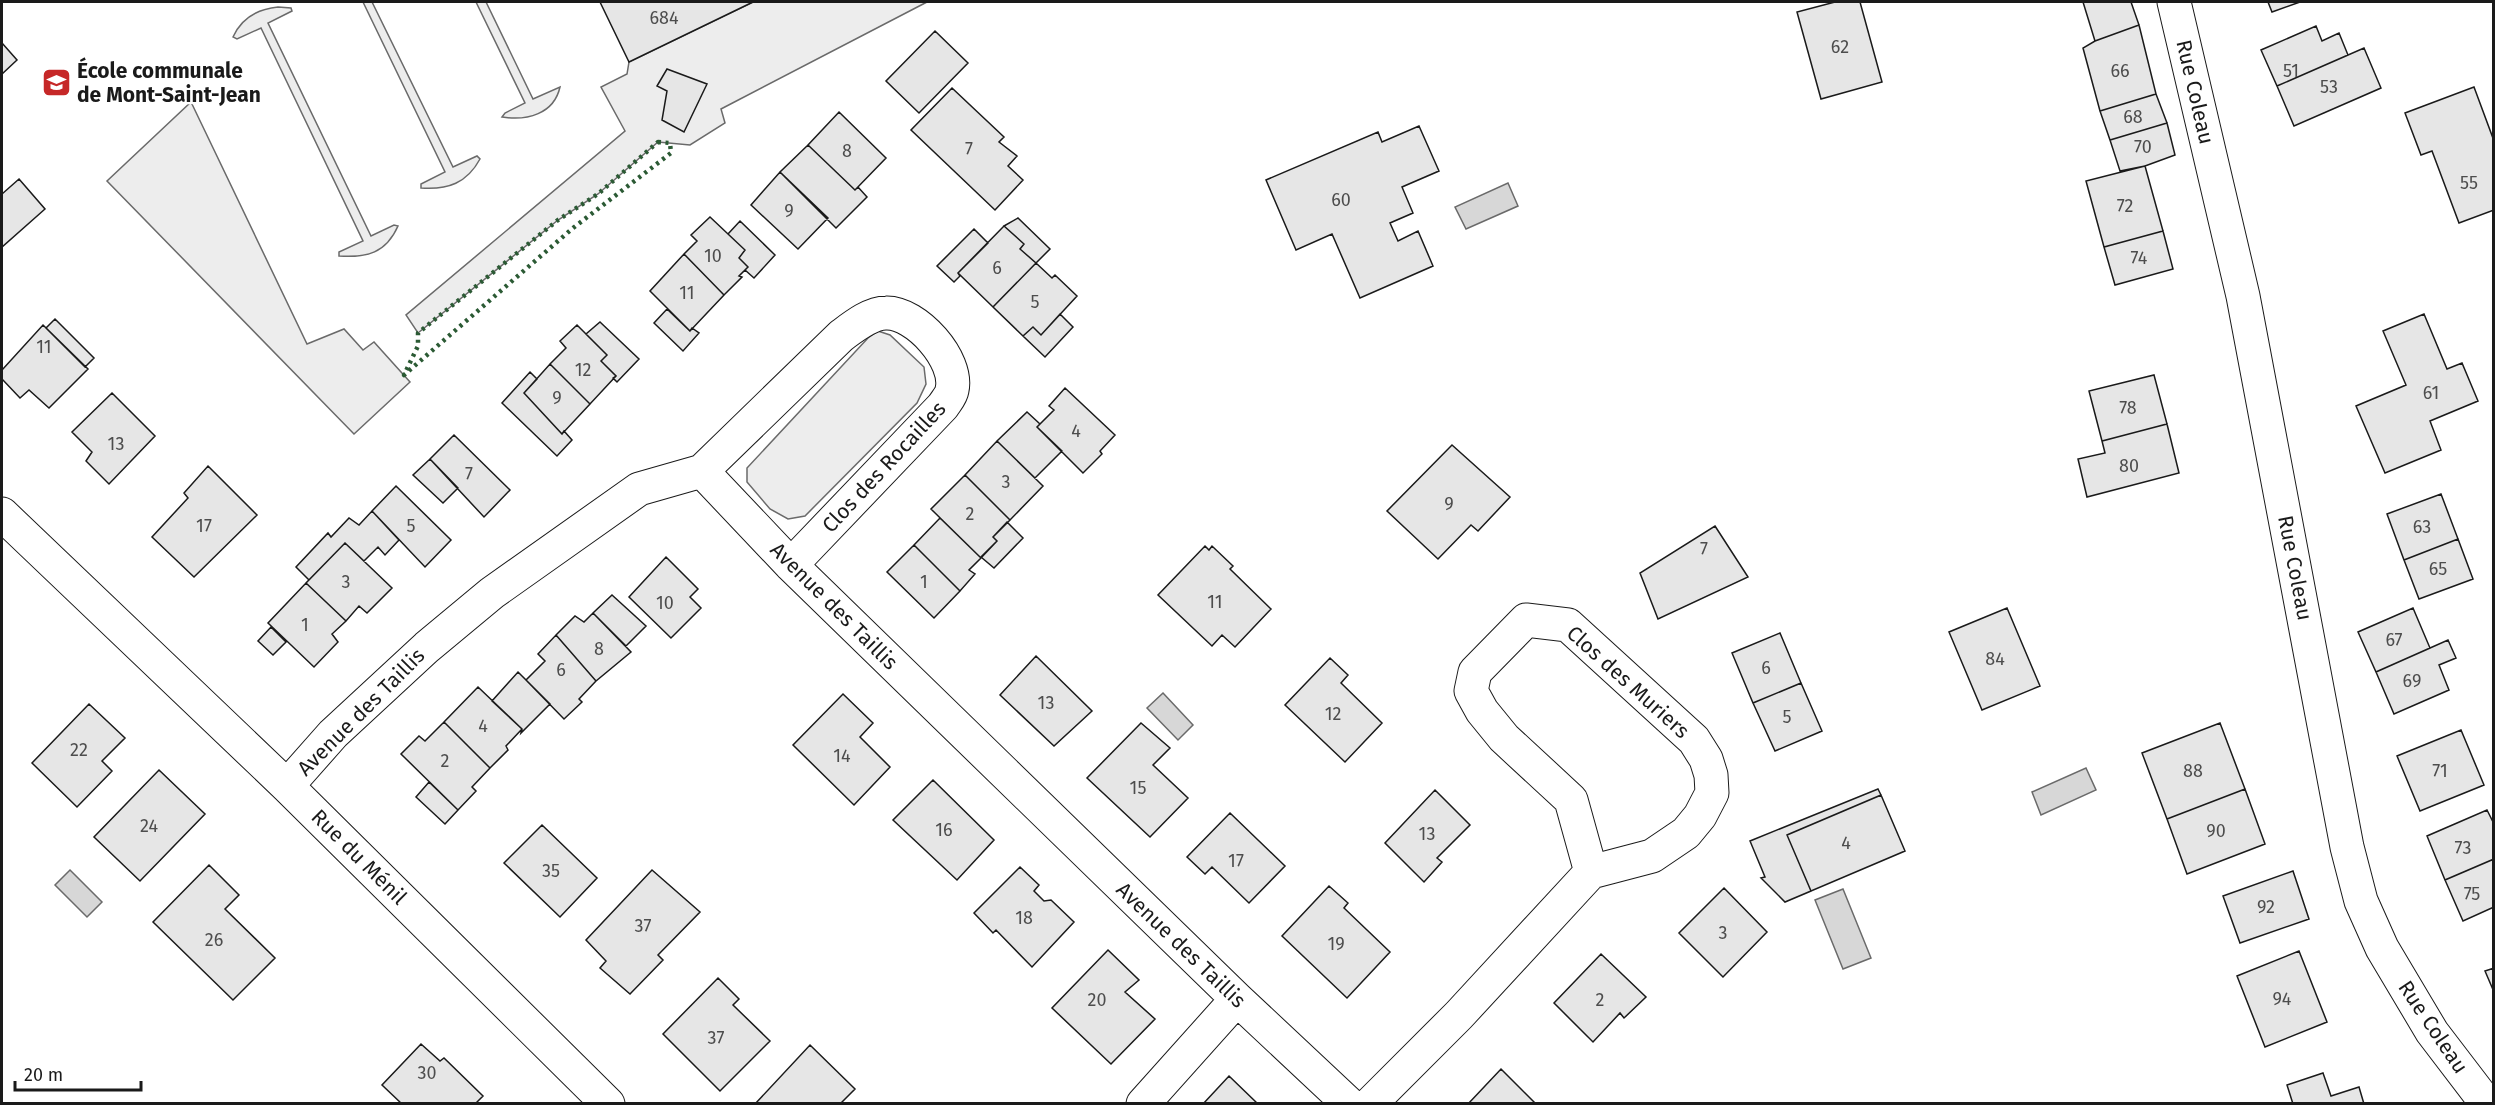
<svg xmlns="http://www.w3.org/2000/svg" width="2495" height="1105" font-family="'Fira Sans',sans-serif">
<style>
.green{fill:#ededed;stroke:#6a6a6a;stroke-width:1.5}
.water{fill:#d7d7d7;stroke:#6a6a6a;stroke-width:1.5}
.building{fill:#e6e6e6;stroke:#1a1a1a;stroke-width:1.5}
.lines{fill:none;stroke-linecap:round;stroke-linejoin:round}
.minor-casing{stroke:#1a1a1a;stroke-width:35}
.minor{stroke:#fff;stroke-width:33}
.hedge{stroke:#2b5a34;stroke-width:4.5;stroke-dasharray:3 4.5;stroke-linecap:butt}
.labels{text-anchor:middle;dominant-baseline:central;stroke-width:4.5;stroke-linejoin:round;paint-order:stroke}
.number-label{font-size:18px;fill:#4d4d4d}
.poi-label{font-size:21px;font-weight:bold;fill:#1a1a1a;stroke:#fff;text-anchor:start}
.street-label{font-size:21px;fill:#1a1a1a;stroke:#fff}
</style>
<rect width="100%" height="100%" fill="#fff"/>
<path class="green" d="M363 2H372L453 167 477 156 480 159C467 183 448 190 421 188V184L445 172Z
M476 2H486L533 99 560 87C554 114 527 121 502 117L505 113 525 103Z
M753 2H927L721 109 725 123 690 145 658 142 598 194 558 220 418 333 406 315 625 131 601 87 627 74 629 62Z
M278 7 291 8 292 11 268 23 371 236 394 225 398 226C386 253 367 258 339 256V252L363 241 261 28 237 39 233 37C242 17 258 9 278 7Z
M191 102 307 344 344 329 363 350 374 342 410 382 354 434 107 181Z
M878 331 890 335 924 367 926 384 917 403 805 516 788 519 770 509 747 482V468L868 338Z"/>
<path class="water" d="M1508 183 1518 206 1466 229 1455 207Z
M1163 693 1193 725 1178 740 1147 708Z
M2086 768 2096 790 2041 815 2032 792Z
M70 870 102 902 87 917 55 885Z
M1843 889 1871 958 1843 969 1815 900Z"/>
<path class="building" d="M600 2H753L629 62Z
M1835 2H1860L1882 82 1821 99 1797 12Z
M2083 2H2131L2139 25 2095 41Z
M2268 2H2300L2272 12Z
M2139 25 2156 94 2100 111 2083 48 2095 41Z
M2316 26 2322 41 2339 33 2348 55 2277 86 2261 50Z
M935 31 968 63 919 113 886 81Z
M2 43 17 60 2 74Z
M2364 48 2381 88 2294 126 2277 86Z
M667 69 707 84 684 132 662 120 667 91 657 86Z
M2474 87 2494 141V210L2459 223 2432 151 2421 155 2405 113Z
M952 88 1004 137 999 142 1017 156 1008 166 1023 180 995 210 911 130Z
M2156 94 2167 123 2110 140 2100 111Z
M839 112 886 158 855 190 808 145Z
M2167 123 2175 155 2145 166 2120 171 2110 140Z
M1419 126 1439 171 1402 187 1413 213 1390 223 1398 241 1418 231 1433 266 1360 298 1332 234 1296 250 1266 180 1378 132 1382 142Z
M808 145 855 190 858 187 867 197 836 228 780 172Z
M2145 166 2163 231 2104 247 2086 181Z
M780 172 828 218 798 249 751 205Z
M19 179 45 209 2 247V194Z
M710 217 745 250 739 258 748 267 739 276 742 277 724 295 684 254 697 241 691 235Z
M1018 218 1050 249 1036 263 1020 249 1024 244 1004 226Z
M740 221 775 255 754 278 745 270 748 267 739 258 745 250 728 234Z
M1004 226 1024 244 1020 249 1036 263 993 307 958 273Z
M974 229 988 243 958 273 960 276 954 282 937 266Z
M2163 231 2173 269 2115 285 2104 247Z
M684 254 724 295 690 331 650 291Z
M1036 263 1052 278 1055 275 1077 296 1041 335 1033 327 1023 336 993 307Z
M667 309 690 331 692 328 699 333 683 351 654 323Z
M1060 314 1073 327 1045 357 1023 336 1033 327 1041 335Z
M2424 314 2447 369 2462 363 2478 401 2430 421 2441 450 2385 473 2356 406 2406 385 2383 331Z
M55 319 94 358 85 367 46 328Z
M600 322 639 359 617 382 613 378 616 376 601 361 607 355 586 334Z
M43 325 88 369 49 408 29 390 20 398 2 379V370Z
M577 325 607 355 601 361 616 376 590 404 550 364 566 348 560 341Z
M550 364 590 404 562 434 524 393Z
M530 372 537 379 524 393 562 434 564 431 572 440 557 456 502 403Z
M2154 375 2167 424 2102 441 2089 391Z
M1065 388 1115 435 1100 451 1102 454 1083 473 1037 427 1054 410 1049 406Z
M112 393 155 436 109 484 86 461 92 452 72 432Z
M1027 412 1040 424 1037 427 1062 451 1035 478 997 441Z
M2167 424 2179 473 2087 497 2078 459 2105 453 2102 441Z
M454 435 510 490 484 517 430 459Z
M997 441 1043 486 1010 520 965 475Z
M1452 445 1510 497 1478 531 1471 525 1438 559 1387 511Z
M430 459 458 488 443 503 413 475Z
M208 466 257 515 194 577 152 537 188 498 184 493Z
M965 475 1010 520 993 537 997 541 981 558 931 509Z
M396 486 451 540 425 567 372 511Z
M2441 494 2458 539 2404 560 2387 514Z
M372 511 399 540 385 555 378 547 364 561 345 543 309 580 296 567 328 533 331 537 349 518 359 525Z
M940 518 981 558 969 570 975 574 960 591 914 545Z
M1007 522 1023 538 994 568 981 557 997 541 993 537Z
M1715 526 1748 577 1658 619 1640 573Z
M2458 539 2473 579 2419 599 2404 560Z
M345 543 392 588 367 613 359 606 346 621 306 583Z
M914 545 960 591 934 618 887 572Z
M1205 546 1209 550 1212 546 1233 566 1230 569 1271 609 1235 647 1222 635 1212 646 1158 595Z
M666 557 698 589 690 597 701 608 671 638 629 597Z
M306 583 346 621 332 634 338 642 314 667 268 623Z
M612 595 646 626 626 646 593 613Z
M2007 608 2040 686 1982 710 1949 632Z
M2413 608 2430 648 2376 672 2358 632Z
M593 613 631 652 596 681 556 635 575 616 584 622Z
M271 627 286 642 273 655 258 641Z
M1780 633 1801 683 1753 703 1732 653Z
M556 635 596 681 579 699 582 702 564 719 526 680 545 661 538 654Z
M2448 640 2456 658 2439 665 2449 690 2394 714 2376 672Z
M1036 656 1092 711 1054 746 1000 695Z
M1330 658 1348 675 1341 683 1382 723 1345 762 1285 705Z
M518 672 550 704 521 733 522 729 492 701Z
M1801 683 1822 731 1775 751 1753 703Z
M478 687 522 729 506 746 508 750 490 768 444 722Z
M843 694 873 723 860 737 890 767 854 805 793 745Z
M89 704 125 738 102 761 112 771 77 807 32 763Z
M444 722 490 768 472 787 476 791 458 810 401 754 419 736 425 741Z
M1141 723 1170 748 1153 765 1188 798 1150 837 1087 778Z
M2220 723 2245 789 2167 819 2142 753Z
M2461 730 2484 785 2420 811 2397 756Z
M159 770 205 814 140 881 94 837Z
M933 780 994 840 957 880 893 820Z
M429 782 458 810 445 824 416 797Z
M1878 789 1881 795 1787 835 1811 891 1785 902 1761 878 1765 877 1750 841Z
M2245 789 2265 844 2187 874 2167 819Z
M1435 790 1470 825 1437 858 1442 862 1424 882 1385 843Z
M1881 795 1905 851 1811 891 1787 835Z
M2487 810 2494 824V859L2445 880 2427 836Z
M1230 813 1285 866 1249 903 1212 867 1205 874 1187 857Z
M542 825 597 878 560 917 504 863Z
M2494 859V907L2463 921 2445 880Z
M209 865 239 895 225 909 275 958 233 1000 153 922Z
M1020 867 1039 885 1034 891 1044 901 1051 900 1074 922 1032 967 996 930 993 933 974 913Z
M652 870 700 912 658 955 663 960 630 994 600 968 606 961 586 940Z
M2293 871 2309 919 2240 943 2223 896Z
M1329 886 1348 903 1344 908 1390 952 1347 998 1282 936Z
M1724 888 1767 932 1723 977 1679 933Z
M1108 950 1139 980 1125 992 1155 1019 1111 1064 1052 1008Z
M2299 951 2327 1022 2265 1047 2237 976Z
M1601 954 1646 997 1624 1018 1620 1013 1593 1042 1554 1003Z
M2494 968V992L2485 971Z
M718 978 739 999 733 1005 770 1041 720 1091 663 1034Z
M421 1044 440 1061 444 1058 483 1096 475 1104H402L382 1085Z
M810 1045 855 1089 840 1104H755Z
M1501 1069 1536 1104H1468Z
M2323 1073 2331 1096 2359 1087 2364 1104H2293L2287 1085Z
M1229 1076 1258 1104H1203Z"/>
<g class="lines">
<defs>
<path id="minor" d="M2174 2 2243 296 2347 847 2361 901 2382 948 2432 1032 2487 1104
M702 471 841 336C853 327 870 313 886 313 916 312 959 360 952 390 951 396 946 401 943 406L791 565
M2 514 287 786 608 1104
M287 786 333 734 427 647 492 593 639 489 702 471 791 565 1237 999 1349 1104
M1143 1104 1237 999
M1370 1104 1459 1015 1591 872 1652 856 1686 833 1700 816 1712 793 1711 775 1706 759 1694 740 1568 625 1526 620 1475 672 1471 691 1482 711 1504 738 1571 800 1591 872"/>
</defs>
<use href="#minor" class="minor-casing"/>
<use href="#minor" class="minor"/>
<path class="hedge" d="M658 142 670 143 671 153 573 228 404 375 418 346V333L558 220 598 194Z"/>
</g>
<defs>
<symbol id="school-square" viewBox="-11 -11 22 22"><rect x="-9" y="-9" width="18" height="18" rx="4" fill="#c62828" stroke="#fff"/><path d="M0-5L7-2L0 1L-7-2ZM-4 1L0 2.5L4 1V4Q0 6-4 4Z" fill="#fff"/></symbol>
</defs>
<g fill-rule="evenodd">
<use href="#school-square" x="40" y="66" width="33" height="33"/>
</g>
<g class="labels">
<g class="number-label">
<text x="664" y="18">684</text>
<text x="1840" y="47">62</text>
<text x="2120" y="71">66</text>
<text x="2291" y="71">51</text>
<text x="2329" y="87">53</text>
<text x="2133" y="117">68</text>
<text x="2143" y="147">70</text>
<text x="969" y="149">7</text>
<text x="847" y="151">8</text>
<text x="2469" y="183">55</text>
<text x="1341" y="200">60</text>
<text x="2125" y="206">72</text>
<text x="789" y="211">9</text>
<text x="713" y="256">10</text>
<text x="2139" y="258">74</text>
<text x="997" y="268">6</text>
<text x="687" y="293">11</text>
<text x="1035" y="302">5</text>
<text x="44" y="347">11</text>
<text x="583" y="370">12</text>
<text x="2431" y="393">61</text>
<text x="557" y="398">9</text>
<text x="2128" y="408">78</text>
<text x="1076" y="431">4</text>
<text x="116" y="444">13</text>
<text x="2129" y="466">80</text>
<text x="469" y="474">7</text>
<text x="1006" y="482">3</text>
<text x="1449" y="504">9</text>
<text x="970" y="514">2</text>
<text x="204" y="526">17</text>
<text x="411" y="526">5</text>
<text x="2422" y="527">63</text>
<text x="1704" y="549">7</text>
<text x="2438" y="569">65</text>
<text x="346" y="582">3</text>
<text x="924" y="582">1</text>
<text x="1215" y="602">11</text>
<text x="665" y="603">10</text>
<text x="305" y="625">1</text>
<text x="2394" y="640">67</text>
<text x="599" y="649">8</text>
<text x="1995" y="659">84</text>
<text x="1766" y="668">6</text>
<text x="561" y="670">6</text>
<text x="2412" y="681">69</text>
<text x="1046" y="703">13</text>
<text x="1333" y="714">12</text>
<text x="1787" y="717">5</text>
<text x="483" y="726">4</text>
<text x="79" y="750">22</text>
<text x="842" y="756">14</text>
<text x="445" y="761">2</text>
<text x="2193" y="771">88</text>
<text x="2440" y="771">71</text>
<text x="1138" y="788">15</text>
<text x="149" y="826">24</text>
<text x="944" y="830">16</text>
<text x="2216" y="831">90</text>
<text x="1427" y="834">13</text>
<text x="1846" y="843">4</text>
<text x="2463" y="848">73</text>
<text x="1236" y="861">17</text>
<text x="551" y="871">35</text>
<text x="2472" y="894">75</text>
<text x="2266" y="907">92</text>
<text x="1024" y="918">18</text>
<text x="643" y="926">37</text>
<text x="1723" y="933">3</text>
<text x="214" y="940">26</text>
<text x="1336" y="944">19</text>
<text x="2282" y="999">94</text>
<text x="1097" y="1000">20</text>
<text x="1600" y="1000">2</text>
<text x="716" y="1038">37</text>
<text x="427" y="1073">30</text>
</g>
<g class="poi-label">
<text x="77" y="71">École communale<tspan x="77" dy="24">de Mont-Saint-Jean</tspan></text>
</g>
<g class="street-label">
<text transform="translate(2195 92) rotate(77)">Rue Coleau</text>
<text transform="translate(884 467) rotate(-47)">Clos des Rocailles</text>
<text transform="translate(2295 568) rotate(79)">Rue Coleau</text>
<text transform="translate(834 606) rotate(45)">Avenue des Taillis</text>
<text transform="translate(1628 682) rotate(42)">Clos des Muriers</text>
<text transform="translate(361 712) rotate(-45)">Avenue des Taillis</text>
<text transform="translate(359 857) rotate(45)">Rue du Ménil</text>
<text transform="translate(1181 945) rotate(44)">Avenue des Taillis</text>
<text transform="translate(2433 1027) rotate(56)">Rue Coleau</text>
</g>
</g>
<rect width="2495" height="1105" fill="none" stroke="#1a1a1a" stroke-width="6"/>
<path d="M15 1081v9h126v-9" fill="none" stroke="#1a1a1a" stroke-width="3"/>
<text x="24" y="1081" font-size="18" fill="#1a1a1a" stroke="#ffffff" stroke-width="4.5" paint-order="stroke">20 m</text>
</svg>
